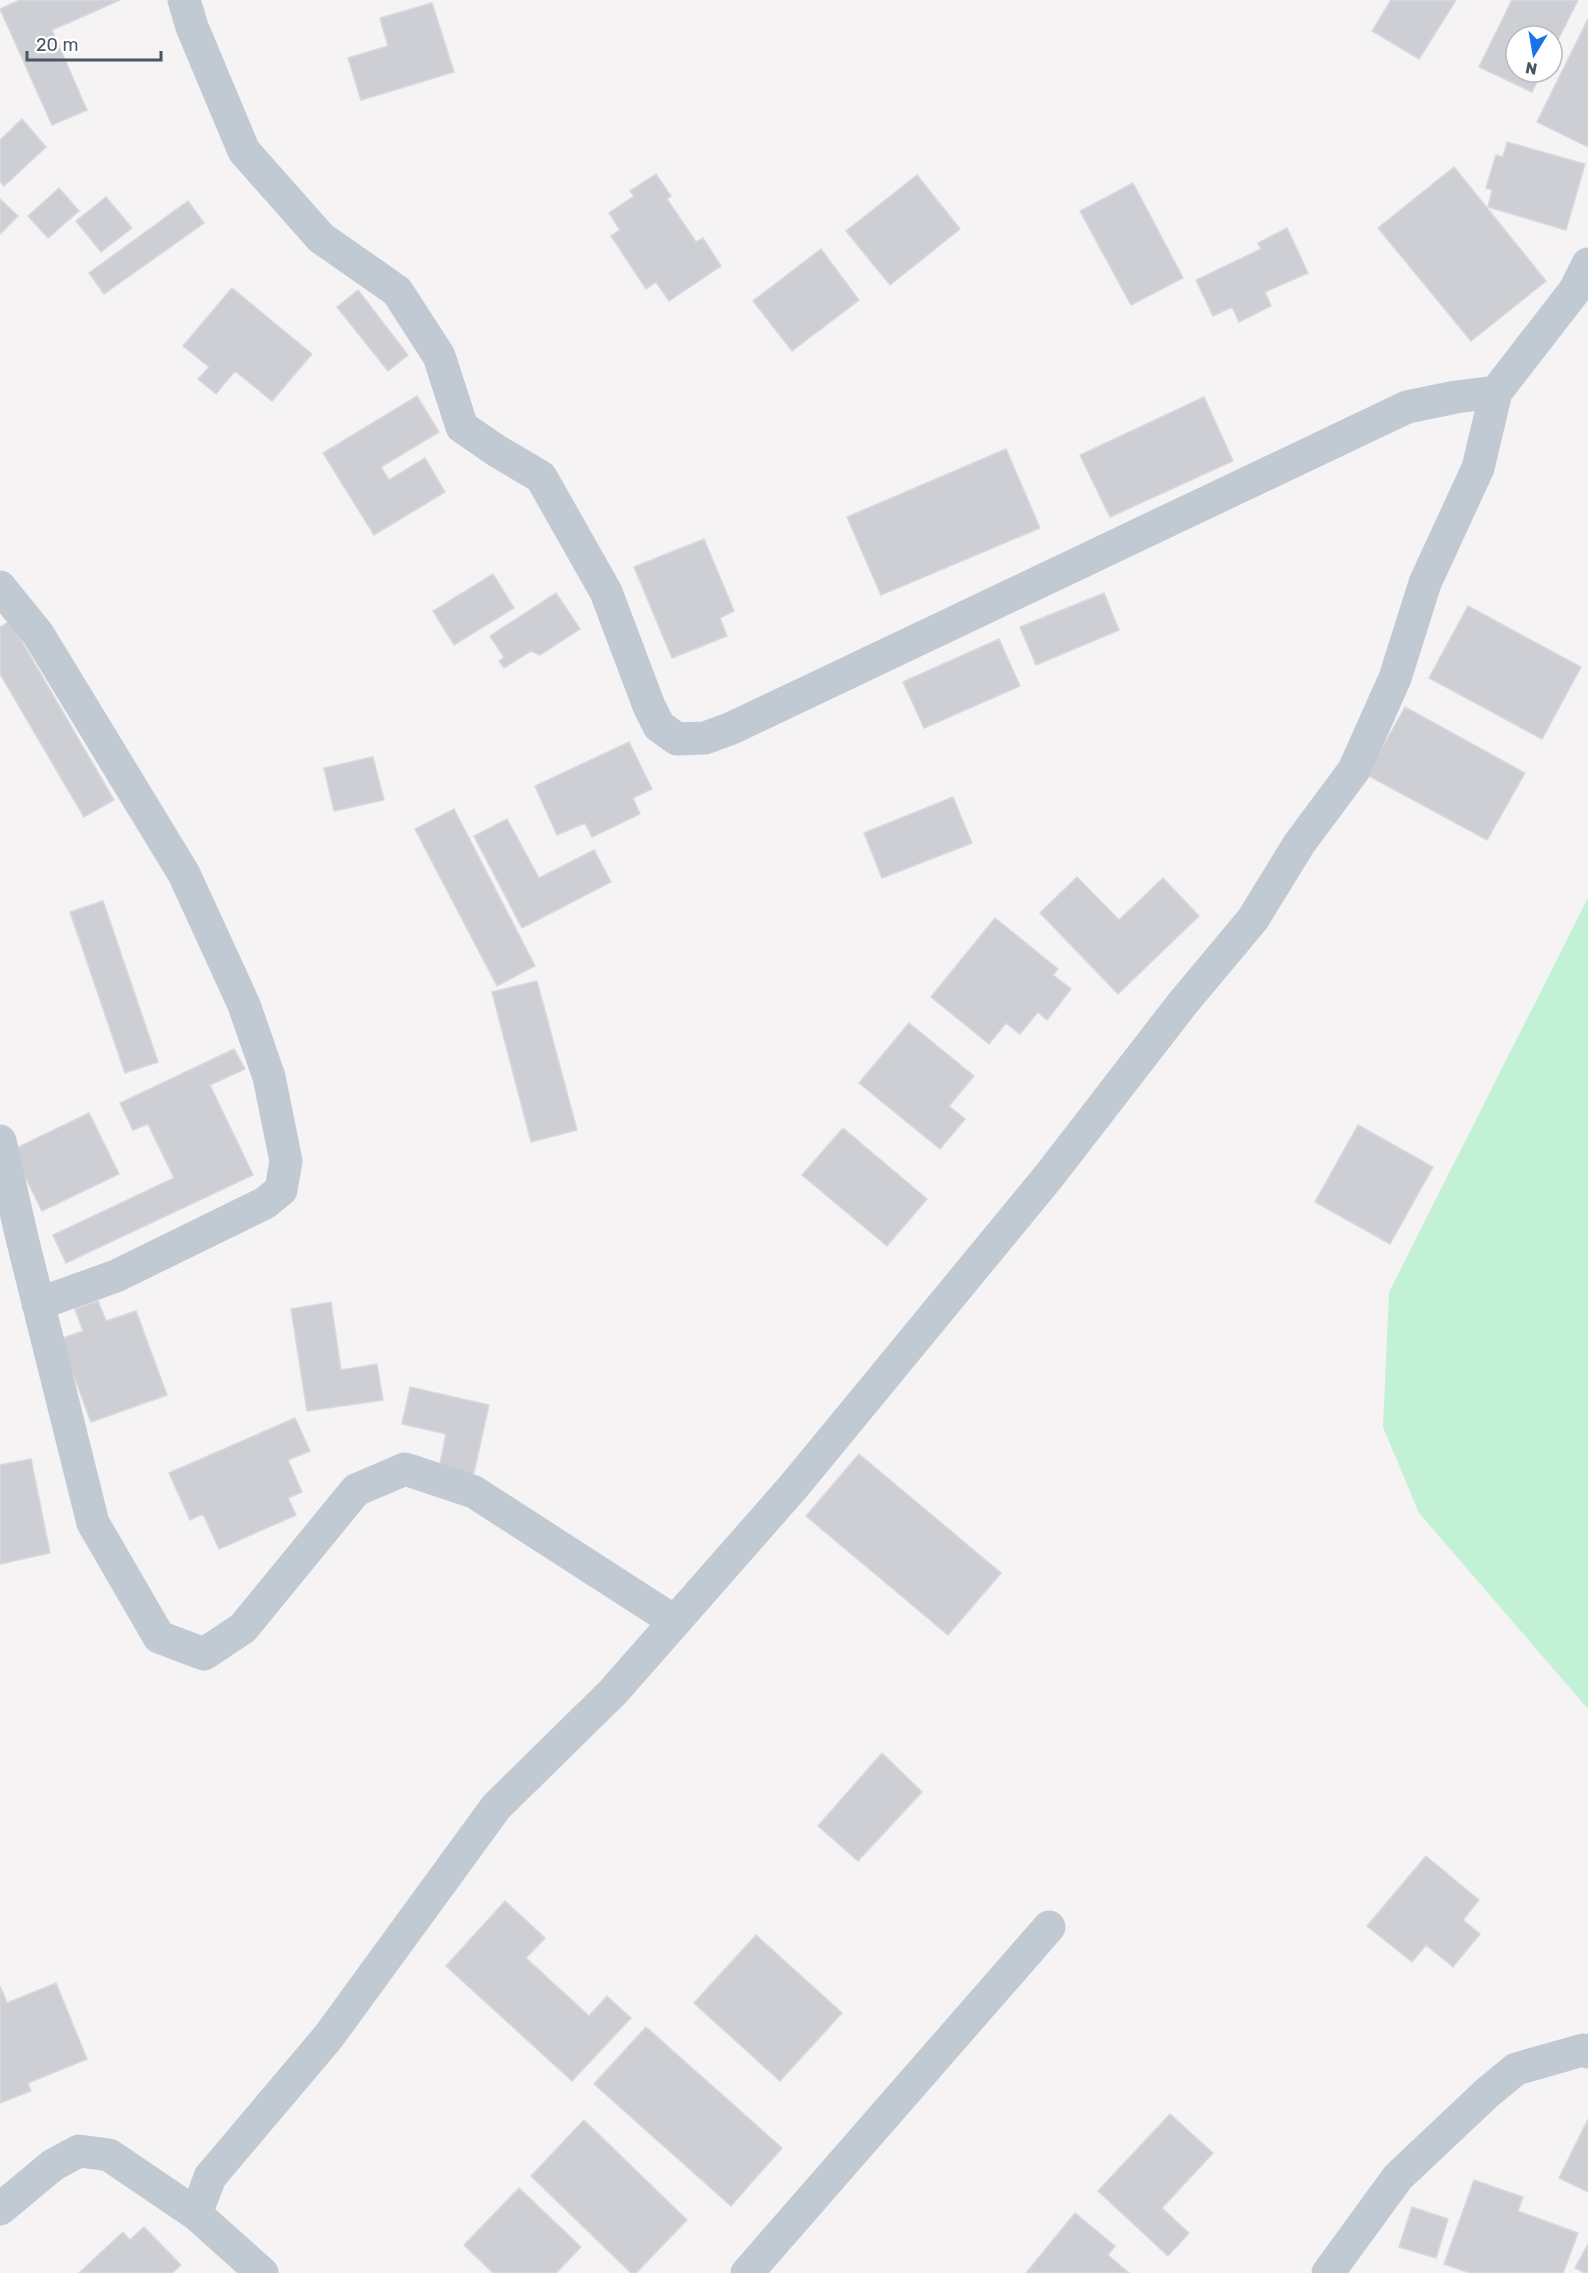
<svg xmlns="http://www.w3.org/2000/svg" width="1588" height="2273" font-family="Rubik,sans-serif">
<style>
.green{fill:#c3f1d5}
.building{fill:#cdcfd5;stroke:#d7d9de;stroke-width:1.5}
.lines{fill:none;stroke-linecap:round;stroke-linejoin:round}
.street{stroke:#c1cad2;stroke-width:33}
</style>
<rect width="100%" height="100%" fill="#f5f3f3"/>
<path class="green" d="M1588 898V1709L1419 1513 1383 1427 1389 1292Z"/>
<path class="building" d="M20 0H120L52 30 87 110 52 125 0 9Z
M1391 0H1456L1419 59 1372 31Z
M1512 0H1578L1552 52V36H1516V72H1542L1532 92 1479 67Z
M432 3 454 72 361 100 348 58 388 46 380 18Z
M1588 19V147L1537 122Z
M22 119 46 147 4 186 0 181V140Z
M1507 142 1585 164 1566 230 1488 207 1492 190 1486 188 1496 155 1503 157Z
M1454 167 1546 281 1471 341 1378 228Z
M656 174 671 196 667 199 696 242 703 238 721 266 669 301 656 282 646 289 611 236 620 230 609 213 634 196 630 191Z
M917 175 960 229 890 285 846 231Z
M1133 183 1183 278 1131 305 1080 211Z
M59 188 79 211 48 238 28 216Z
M106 197 132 228 101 252 76 221Z
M0 199 18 216 0 234Z
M188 201 204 223 104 294 89 273Z
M1287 228 1308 273 1265 292 1271 306 1239 322 1232 307 1213 316 1196 280 1261 249 1258 243Z
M821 249 859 300 792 351 753 301Z
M232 288 312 354 272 401 235 371 216 394 198 379 209 367 183 346Z
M358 290 408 355 388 371 337 307Z
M417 396 439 432 381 467 389 480 425 458 445 492 374 535 323 453Z
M1204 397 1233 461 1110 517 1080 455Z
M1006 449 1040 528 881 595 847 517Z
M704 539 734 611 720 618 727 636 672 658 634 567Z
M493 574 514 608 454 645 433 611Z
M556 593 580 629 540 655 531 651 504 668 499 661 504 657 490 636Z
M1104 593 1119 630 1036 665 1020 627Z
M1468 606 1581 667 1542 739 1429 678Z
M10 621 114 800 84 817 0 674V627Z
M999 639 1020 686 924 728 903 682Z
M1405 707 1525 773 1487 840 1367 775Z
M629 742 652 789 633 798 640 814 592 837 585 823 557 835 535 786Z
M373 757 384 800 334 811 324 768Z
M953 797 972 843 882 878 864 833Z
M454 809 535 966 497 986 415 829Z
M507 819 539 878 594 850 611 882 522 928 474 836Z
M1077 877 1119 920 1163 878 1199 916 1118 994 1040 913Z
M103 901 158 1062 125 1073 70 912Z
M995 918 1058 969 1053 975 1071 989 1047 1020 1038 1012 1020 1034 1006 1023 989 1044 931 997Z
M537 981 577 1130 531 1142 492 992Z
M909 1023 974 1076 949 1106 965 1119 940 1149 859 1083Z
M234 1049 245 1069 210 1085 253 1175 66 1263 53 1235 174 1178 148 1124 133 1130 120 1103Z
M89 1113 119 1174 42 1211 12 1150Z
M1358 1125 1433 1167 1390 1244 1315 1202Z
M843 1128 927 1199 887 1246 802 1175Z
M98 1301 106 1321 136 1311 167 1395 91 1422 60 1339 83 1331 75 1309Z
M331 1302 341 1370 377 1364 383 1400 307 1411 291 1309Z
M410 1387 489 1405 473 1477 439 1469 446 1434 402 1424Z
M295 1418 310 1451 288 1460 302 1492 288 1498 296 1515 219 1549 203 1514 190 1520 169 1473Z
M859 1454 1001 1573 948 1635 806 1516Z
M31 1459 50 1553 0 1564V1465Z
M882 1753 922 1792 858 1861 818 1826Z
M1426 1856 1479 1900 1463 1920 1480 1934 1453 1967 1426 1945 1412 1962 1367 1926Z
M505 1901 545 1938 526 1958 589 2016 607 1996 631 2018 572 2081 446 1966Z
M756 1935 842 2013 780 2081 694 2003Z
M56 1983 87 2059 28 2083 31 2091 0 2103V1986L7 2003Z
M646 2027 782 2148 731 2206 594 2084Z
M1170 2114 1213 2153 1162 2208 1189 2233 1168 2256 1098 2191Z
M1588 2119V2192L1559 2178Z
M584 2120 687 2220 636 2273H631L531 2176Z
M1474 2180 1523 2197 1518 2211 1578 2233 1563 2273H1470L1444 2264Z
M519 2188 581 2247 556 2273H493L464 2245Z
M1412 2207 1448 2219 1436 2258 1399 2247Z
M1075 2213 1115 2246 1108 2255 1129 2273H1026Z
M144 2227 181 2265 172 2273H79L123 2232 130 2240Z
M1588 2244V2273H1585L1575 2268Z"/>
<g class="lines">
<path class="street" d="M184 0 192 27 244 151 321 238 397 291 439 356 462 427 497 451 541 477 606 592 649 706 659 726 677 739 705 738 732 728 1407 407 1456 397 1496 392
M0 587 38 634 184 874 244 1005 269 1077 286 1161 281 1190 265 1203 116 1276 38 1304
M0 1141 22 1238 93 1523 159 1637 204 1654 243 1628 356 1490 405 1469 474 1492 674 1621
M0 2209 53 2165 79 2151 109 2155 196 2214 262 2273
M196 2214 210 2177 329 2036 496 1807 613 1692 794 1486 1049 1176 1182 1004 1253 919 1299 844 1354 770 1395 678 1425 583 1478 468 1496 392 1575 290 1588 264
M747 2273 1049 1927
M1328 2273 1398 2177 1487 2093 1516 2069 1583 2050 1588 2052"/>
</g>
<g transform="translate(1534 54) rotate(191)"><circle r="28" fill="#ffffff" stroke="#b7bbc0" stroke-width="1.5"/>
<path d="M0-4.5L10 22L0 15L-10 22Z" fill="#1a73e8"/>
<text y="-9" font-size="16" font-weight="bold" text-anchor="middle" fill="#4a5661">N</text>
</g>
<path d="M27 51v9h134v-9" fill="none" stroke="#4a5661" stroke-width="3"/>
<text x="36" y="51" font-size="18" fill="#4a5661" stroke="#ffffff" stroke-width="4.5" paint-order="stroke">20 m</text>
</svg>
